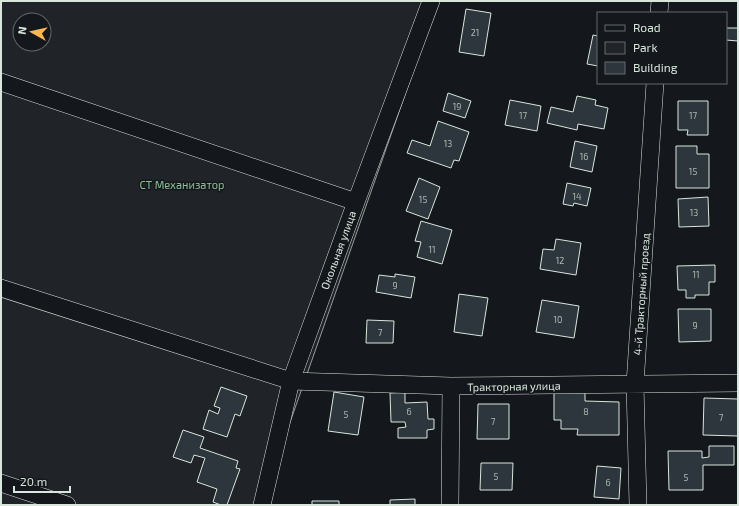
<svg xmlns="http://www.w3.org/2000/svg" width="739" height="506" font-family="'Exo 2',sans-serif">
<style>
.green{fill:#202428;stroke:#939e99;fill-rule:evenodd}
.building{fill:#2c363c;stroke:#d8e6dc}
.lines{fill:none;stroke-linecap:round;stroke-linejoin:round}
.minor-casing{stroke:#d8e6dc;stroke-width:18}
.minor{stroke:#14181c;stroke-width:17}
.labels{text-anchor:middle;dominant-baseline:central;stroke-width:3;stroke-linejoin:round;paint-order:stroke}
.number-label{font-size:9px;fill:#adbab4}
.park-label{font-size:11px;fill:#8ac095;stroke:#14181c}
.street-label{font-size:11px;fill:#d8e6dc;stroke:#14181c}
</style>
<rect width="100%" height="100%" fill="#14181c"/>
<path class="green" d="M1 1H438L261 505H1ZM20 20H44V44H20Z"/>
<path class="building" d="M466 9 491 13 484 56 459 52Z
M726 28H738V41L726 40Z
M593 35 598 36V66L587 64Z
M448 93 471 101 465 118 443 111Z
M577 96 596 100 595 105 608 108 604 129 578 124 577 130 547 123 551 107 573 112Z
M510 100 541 106 537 131 505 125Z
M678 101H708V135H687L688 130H678Z
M438 121 469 132 459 161 454 160 451 168 407 153 412 140 430 146Z
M575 141 597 146 592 172 570 167Z
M676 146H697V154H709V188H676Z
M419 178 440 187 428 219 406 211Z
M567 183 591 188 587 206 574 203 573 206 563 204Z
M708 197 709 226 679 227 678 199Z
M421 221 452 230 442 264 417 257 421 242 415 241Z
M556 239 581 243 576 275 540 269 543 249 554 250Z
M715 265V282H709V295H695V298H686V290H678L677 266Z
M395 274 415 277 411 298 376 292 379 275 395 277Z
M459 294 488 298 482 336 454 332Z
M542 300 579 306 574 338 536 332Z
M678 309H711V341L679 342Z
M367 320 394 321 393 343H366Z
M221 387 247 396 240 416 235 414 227 437 203 429 209 410 218 414 220 408 214 406Z
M554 390H585V401L619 402V435H577L578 429H561V420H554Z
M334 392 364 397 358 435 328 431Z
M405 392V403L427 402 428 419H434V429L427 430V438H398V428L406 427 405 422H391L390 393Z
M704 398 738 399V436L703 435Z
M478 404H509V439H477Z
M183 430 204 437 200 448 238 461 236 468 240 469 227 505H221L213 502 217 489 197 482 205 458 194 455 191 463 173 457Z
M709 446H734V465H703V490H669L668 451H702V458L709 457Z
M481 463H513L512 490H480Z
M597 466 621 468 619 499 594 497Z
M415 499V505H390V500Z
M312 501H339V505H312Z"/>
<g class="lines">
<defs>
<path id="minor" d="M659 13 660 1
M1 82 356 202
M1 288 291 381 451 386 738 383
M1 483 67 505
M262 505 291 381 356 202 431 1
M450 505 451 386
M638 505 635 384 655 83"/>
</defs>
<use href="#minor" class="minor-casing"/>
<use href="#minor" class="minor"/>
</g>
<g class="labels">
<g class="number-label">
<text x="475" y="32">21</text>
<text x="457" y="106">19</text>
<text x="523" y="115">17</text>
<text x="693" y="115">17</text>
<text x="448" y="143">13</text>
<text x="584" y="156">16</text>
<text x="693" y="171">15</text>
<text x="577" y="196">14</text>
<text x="423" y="199">15</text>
<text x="694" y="212">13</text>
<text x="432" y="249">11</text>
<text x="560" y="260">12</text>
<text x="696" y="274">11</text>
<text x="395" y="285">9</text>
<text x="558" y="319">10</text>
<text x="695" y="325">9</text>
<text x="380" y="332">7</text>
<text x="409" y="411">6</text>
<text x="586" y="411">8</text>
<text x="346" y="414">5</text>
<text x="721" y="417">7</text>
<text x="493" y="421">7</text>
<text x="496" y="476">5</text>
<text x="686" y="477">5</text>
<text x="608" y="482">6</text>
</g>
<g class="park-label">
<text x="182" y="184">СТ Механизатор</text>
</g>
<g class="street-label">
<text transform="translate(338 250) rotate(-70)">Окольная улица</text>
<text transform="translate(641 294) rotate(-86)">4-й Тракторный проезд</text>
<text transform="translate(514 386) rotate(-1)">Тракторная улица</text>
</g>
</g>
<rect width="739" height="506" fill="none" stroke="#d8e6dc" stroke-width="4"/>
<rect x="597" y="12" width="130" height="72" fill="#14181c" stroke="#626a69"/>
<rect x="605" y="25" width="20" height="6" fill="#14181c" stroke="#626a69"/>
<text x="633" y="32" font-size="12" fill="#d8e6dc">Road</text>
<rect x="605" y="42" width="20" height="12" fill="#202428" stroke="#626a69"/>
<text x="633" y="52" font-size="12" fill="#d8e6dc">Park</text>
<rect x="605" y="62" width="20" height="12" fill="#2c363c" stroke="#626a69"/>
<text x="633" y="72" font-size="12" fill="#d8e6dc">Building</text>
<g transform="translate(32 32) rotate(278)"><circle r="19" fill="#14181c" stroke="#626a69"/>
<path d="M0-3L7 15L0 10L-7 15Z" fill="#ffb74d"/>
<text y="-6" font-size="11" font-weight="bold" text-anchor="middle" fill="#d8e6dc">N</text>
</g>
<path d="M14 486v6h56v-6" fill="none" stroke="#d8e6dc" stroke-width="2"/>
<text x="20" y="486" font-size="12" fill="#d8e6dc" stroke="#14181c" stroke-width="3" paint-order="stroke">20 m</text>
</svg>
